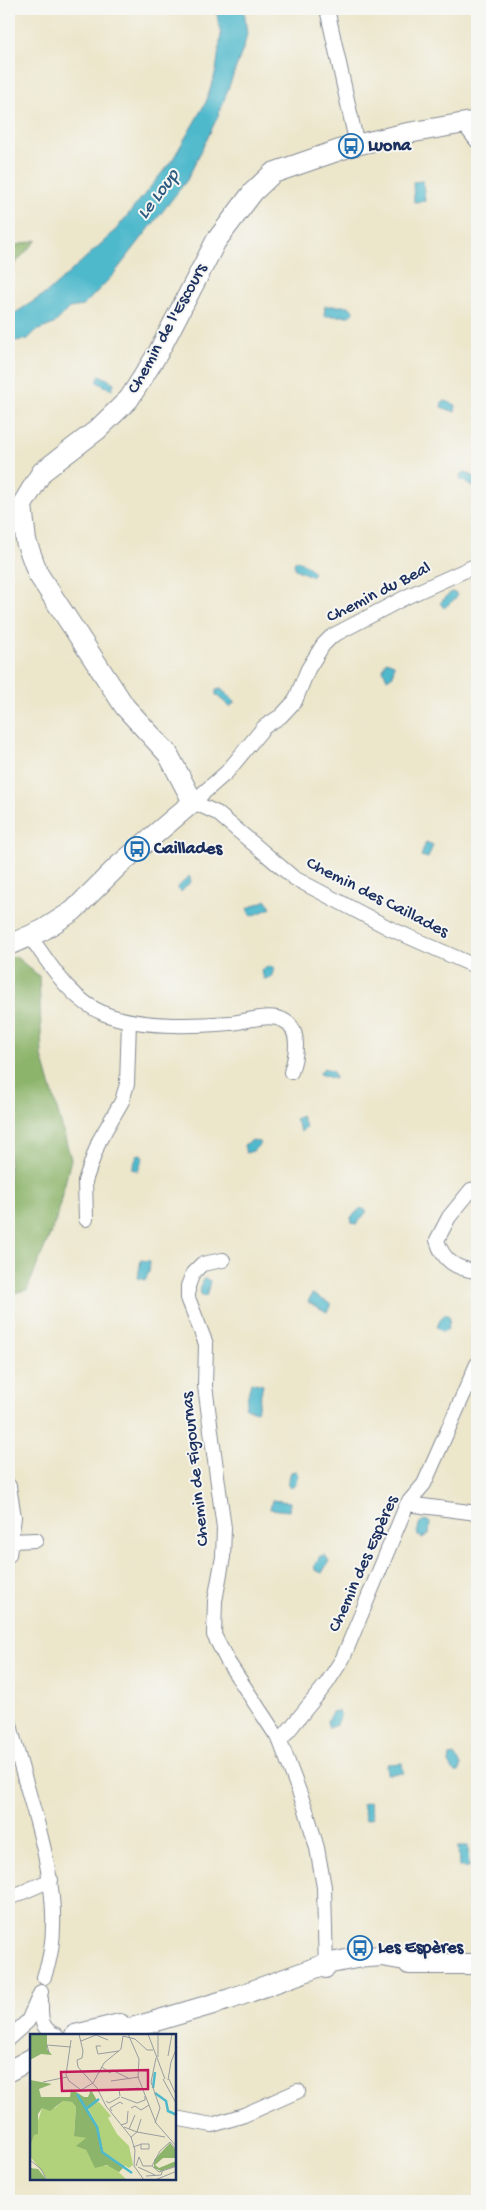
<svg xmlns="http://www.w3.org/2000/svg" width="486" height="2210" font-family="'Gochi Hand',sans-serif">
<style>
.forest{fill:#8cb46b;stroke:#547264}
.water{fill:#4fb9cc;stroke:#357495}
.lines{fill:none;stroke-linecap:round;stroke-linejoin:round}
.street-casing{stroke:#848a94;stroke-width:16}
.secondary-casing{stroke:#848a94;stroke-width:22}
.street{stroke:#fff;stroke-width:14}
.secondary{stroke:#fff;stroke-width:20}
.labels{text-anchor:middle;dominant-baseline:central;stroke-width:4;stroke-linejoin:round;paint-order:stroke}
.poi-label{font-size:18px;font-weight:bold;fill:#1b2f5e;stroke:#f6f6f2;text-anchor:start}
.street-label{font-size:18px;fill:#1b2f5e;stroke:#f6f6f2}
.water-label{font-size:19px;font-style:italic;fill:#2b587f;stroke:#f6f6f2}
.inset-river{fill:none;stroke:#4fb9cc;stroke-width:2.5}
.inset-road{fill:none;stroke:#989d9f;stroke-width:1}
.view{fill:#c2185b;fill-opacity:0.15;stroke:#c2185b;stroke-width:2.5}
.inset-edge{fill:none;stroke:#1b2f5e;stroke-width:2.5}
</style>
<rect width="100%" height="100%" fill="#f6f6f2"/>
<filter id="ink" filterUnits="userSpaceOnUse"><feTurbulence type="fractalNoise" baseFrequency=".02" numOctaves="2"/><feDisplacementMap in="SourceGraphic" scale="10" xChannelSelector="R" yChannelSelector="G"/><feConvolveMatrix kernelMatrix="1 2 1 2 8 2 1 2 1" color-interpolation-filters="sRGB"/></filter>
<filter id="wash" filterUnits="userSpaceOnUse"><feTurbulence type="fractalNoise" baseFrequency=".0096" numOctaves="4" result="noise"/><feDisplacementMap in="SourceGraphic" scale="20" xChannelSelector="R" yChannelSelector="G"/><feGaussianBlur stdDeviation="1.12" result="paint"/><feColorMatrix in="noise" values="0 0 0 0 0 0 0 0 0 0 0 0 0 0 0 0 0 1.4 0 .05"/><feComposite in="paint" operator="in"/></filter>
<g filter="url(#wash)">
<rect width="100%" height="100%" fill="#ece6cb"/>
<path class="forest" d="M37 240 9 270V247Z
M15 956 39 976 42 1056 71 1159 56 1220 27 1290 9 1294V958Z"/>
<path class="water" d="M216 9H244L247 34 244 46 218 116 187 180 113 275 83 306 69 308 54 324 36 331 28 339 9 342V317L48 292 114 232 173 159 206 102 216 71 221 35Z
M423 181 425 201 414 202 413 182Z
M325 306H349L354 312 349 316H324Z
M100 375 114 383 112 390 97 382Z
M445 401 456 405 455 412 441 407 442 402Z
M465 472 477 478 474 487 461 480 460 475Z
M297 560 308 566 314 573 311 576 295 569 294 563Z
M451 592 456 593 457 597 444 608 440 603Z
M386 661 394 664 393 675 387 679 383 669Z
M221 689 235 702 230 707 216 695V690Z
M426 842 433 845 428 858 421 856Z
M189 876 191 881 181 892 177 888Z
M267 900 271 908 252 916 249 913 248 908Z
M270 966 275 968 272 974 273 977 264 979 261 970Z
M324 1068 333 1072 335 1079 319 1074Z
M301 1116 306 1127 301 1132 295 1119Z
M253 1140 261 1143 253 1151 246 1153 244 1145Z
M137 1155 141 1154 143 1158 138 1171 132 1169Z
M361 1208 367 1211 357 1224 352 1223 351 1217Z
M141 1260 150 1261 149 1272 145 1280 138 1278Z
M205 1278 210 1281 206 1297 201 1294 199 1288Z
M312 1294 331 1304 327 1312 308 1302Z
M446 1314 450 1317 448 1329 442 1332 437 1327 441 1318Z
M251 1382 263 1385 257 1411 245 1408Z
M291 1472 296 1471 298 1475 294 1486 291 1488 287 1484Z
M272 1500 290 1502 289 1511 270 1509Z
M425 1520 430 1522 429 1534 422 1538 418 1535C417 1529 419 1522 425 1520Z
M325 1555 329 1561 322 1573 315 1570 314 1566 320 1556Z
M338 1711 341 1716 338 1719 337 1725 329 1728 327 1721 332 1712Z
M454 1755 462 1766 459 1772H454L449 1763 450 1756Z
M402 1763 403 1773 387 1774 386 1764Z
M369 1802 373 1818 366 1820 362 1804Z
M458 1846H468L469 1867H459Z"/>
</g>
<g filter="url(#ink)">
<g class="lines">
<defs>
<path id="street" d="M327 9 357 145
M463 123 477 141
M477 565 406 597 332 636 323 645 308 669 295 701 281 716 264 727 227 772 193 802 217 813 294 878 389 928 477 967
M29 935C50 964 70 1000 105 1014 141 1028 192 1026 230 1023 246 1022 267 1013 283 1020 302 1029 296 1057 291 1072
M477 1189 471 1190 449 1217 437 1240C443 1261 456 1269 477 1271
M86 1219 85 1181 99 1141 122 1101 127 1084 129 1021
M223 1260 202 1264 193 1273 188 1286V1298L206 1344 205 1386 224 1528 223 1557 215 1601 214 1635 228 1662 280 1741 306 1810 317 1848 324 1887 326 1971
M9 1486 14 1517 9 1555
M407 1504 477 1513
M11 1541 36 1540
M9 1720C26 1798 73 1900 44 1977
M280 1741 327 1683 343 1658 407 1504 424 1484 477 1364
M9 1898 51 1880
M41 1999C41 2014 39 2029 56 2035
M9 2038 28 2021 41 1992
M175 2118 212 2125 244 2115 298 2091"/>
<path id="secondary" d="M9 945 43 930 73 911 118 866 193 802 168 754 125 707 38 574 26 541 22 505 42 472 97 430 129 399 158 353 216 241 253 192 273 173 351 146 408 133 477 121
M409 1964H477
M75 2035 120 2024
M108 2035 230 1999 326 1964 356 1958 382 1956 422 1963
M9 2071 31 2059"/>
</defs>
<use href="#street" class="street-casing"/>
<use href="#secondary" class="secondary-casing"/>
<use href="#street" class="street"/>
<use href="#secondary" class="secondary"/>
</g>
</g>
<defs>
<symbol id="bus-ring" viewBox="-11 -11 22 22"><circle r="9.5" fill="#f6f6f2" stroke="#1f6fb2" stroke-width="1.5"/><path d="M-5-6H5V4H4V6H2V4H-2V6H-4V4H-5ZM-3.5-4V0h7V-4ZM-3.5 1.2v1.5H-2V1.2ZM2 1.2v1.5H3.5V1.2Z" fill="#1f6fb2"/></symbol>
</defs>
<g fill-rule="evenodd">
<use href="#bus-ring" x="337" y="132" width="28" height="28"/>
<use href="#bus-ring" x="123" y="835" width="28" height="28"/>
<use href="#bus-ring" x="346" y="1934" width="28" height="28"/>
</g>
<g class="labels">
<g class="poi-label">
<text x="368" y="146">Luona</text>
<text x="154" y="849">Caillades</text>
<text x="378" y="1948">Les Espères</text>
</g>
<g class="street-label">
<text transform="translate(168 329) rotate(-61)">Chemin de l'Escours</text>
<text transform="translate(379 593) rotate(-27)">Chemin du Beal</text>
<text transform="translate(377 898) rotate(27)">Chemin des Caillades</text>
<text transform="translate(196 1469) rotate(-96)">Chemin de Figournas</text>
<text transform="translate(364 1564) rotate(-66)">Chemin des Espères</text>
</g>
<g class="water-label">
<text transform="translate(159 195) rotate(-53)">Le Loup</text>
</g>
</g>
<g transform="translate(30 2034)">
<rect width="146" height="146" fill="#ece6cb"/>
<path d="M33 67 42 68 46 73 44 101 57 104 47 112 56 116 60 124 73 132 81 131 97 146H18L0 122V113L12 74H25ZM69 68 81 82 78 84 87 100 99 112 103 131 99 134 74 119 68 93 58 74Z" fill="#b1d27b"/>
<path d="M0 0H17V15L22 21 11 20 0 26ZM0 46 22 50 9 55 11 63H40L41 55 54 63H58L61 56 68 68 58 75 68 93 74 119 95 132 89 138 77 131 65 134 56 116 46 112 56 104 44 102 46 73 42 68 33 67 20 77 12 74 8 80V100L4 101 0 113ZM140 109 146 116V124H133L125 131 129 134 146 127V132L131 137 124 134V126ZM0 134 8 135 17 146H0Z" fill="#8cb46b"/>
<path class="inset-river" d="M123 54 125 38M125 59 136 67 138 77 147 81M47 60 67 93 72 118 102 139M57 74 69 65"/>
<path class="inset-road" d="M49 0 53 17 52 24 47 26 48 33 67 54 76 72 101 103 105 116 104 132 114 146M98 0 109 25 108 43 126 89 147 113M118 0 135 45M41 6 36 41 39 47 51 56 63 49 74 29 91 15 93 2 105 5 117 16H123M51 7 66 1 78 6M71 12H66L68 20 89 17M19 19 17 11 41 13M138 22 142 0M128 23V0M141 28 147 13M72 33 80 39 82 36 100 45M133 45 147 71M139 45 147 63M138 46 141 28M81 47 109 43M13 48 37 43M90 62 89 56 109 54M91 63 107 69 115 66V62M76 67 79 69 90 63M101 74 105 72 111 76 119 71M82 77 80 74 90 68 93 70M125 89 130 74 121 48 126 24M91 91 97 89 98 77M94 93 107 98 111 85M99 95 105 81M101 103 107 98 135 103M103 113 109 111 111 110H119V115H111V110M0 126 11 135 17 146M106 132 109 123 113 132H122M122 132 130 117 140 108 147 116M122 132 129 138 147 132M108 133 125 141M116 142 131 141 133 135M125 146 147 137"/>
<path class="view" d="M118 36V55L32 57 31 38Z"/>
<rect width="146" height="146" class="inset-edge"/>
</g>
<rect width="486" height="2210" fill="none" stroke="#f6f6f2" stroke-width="30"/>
</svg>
